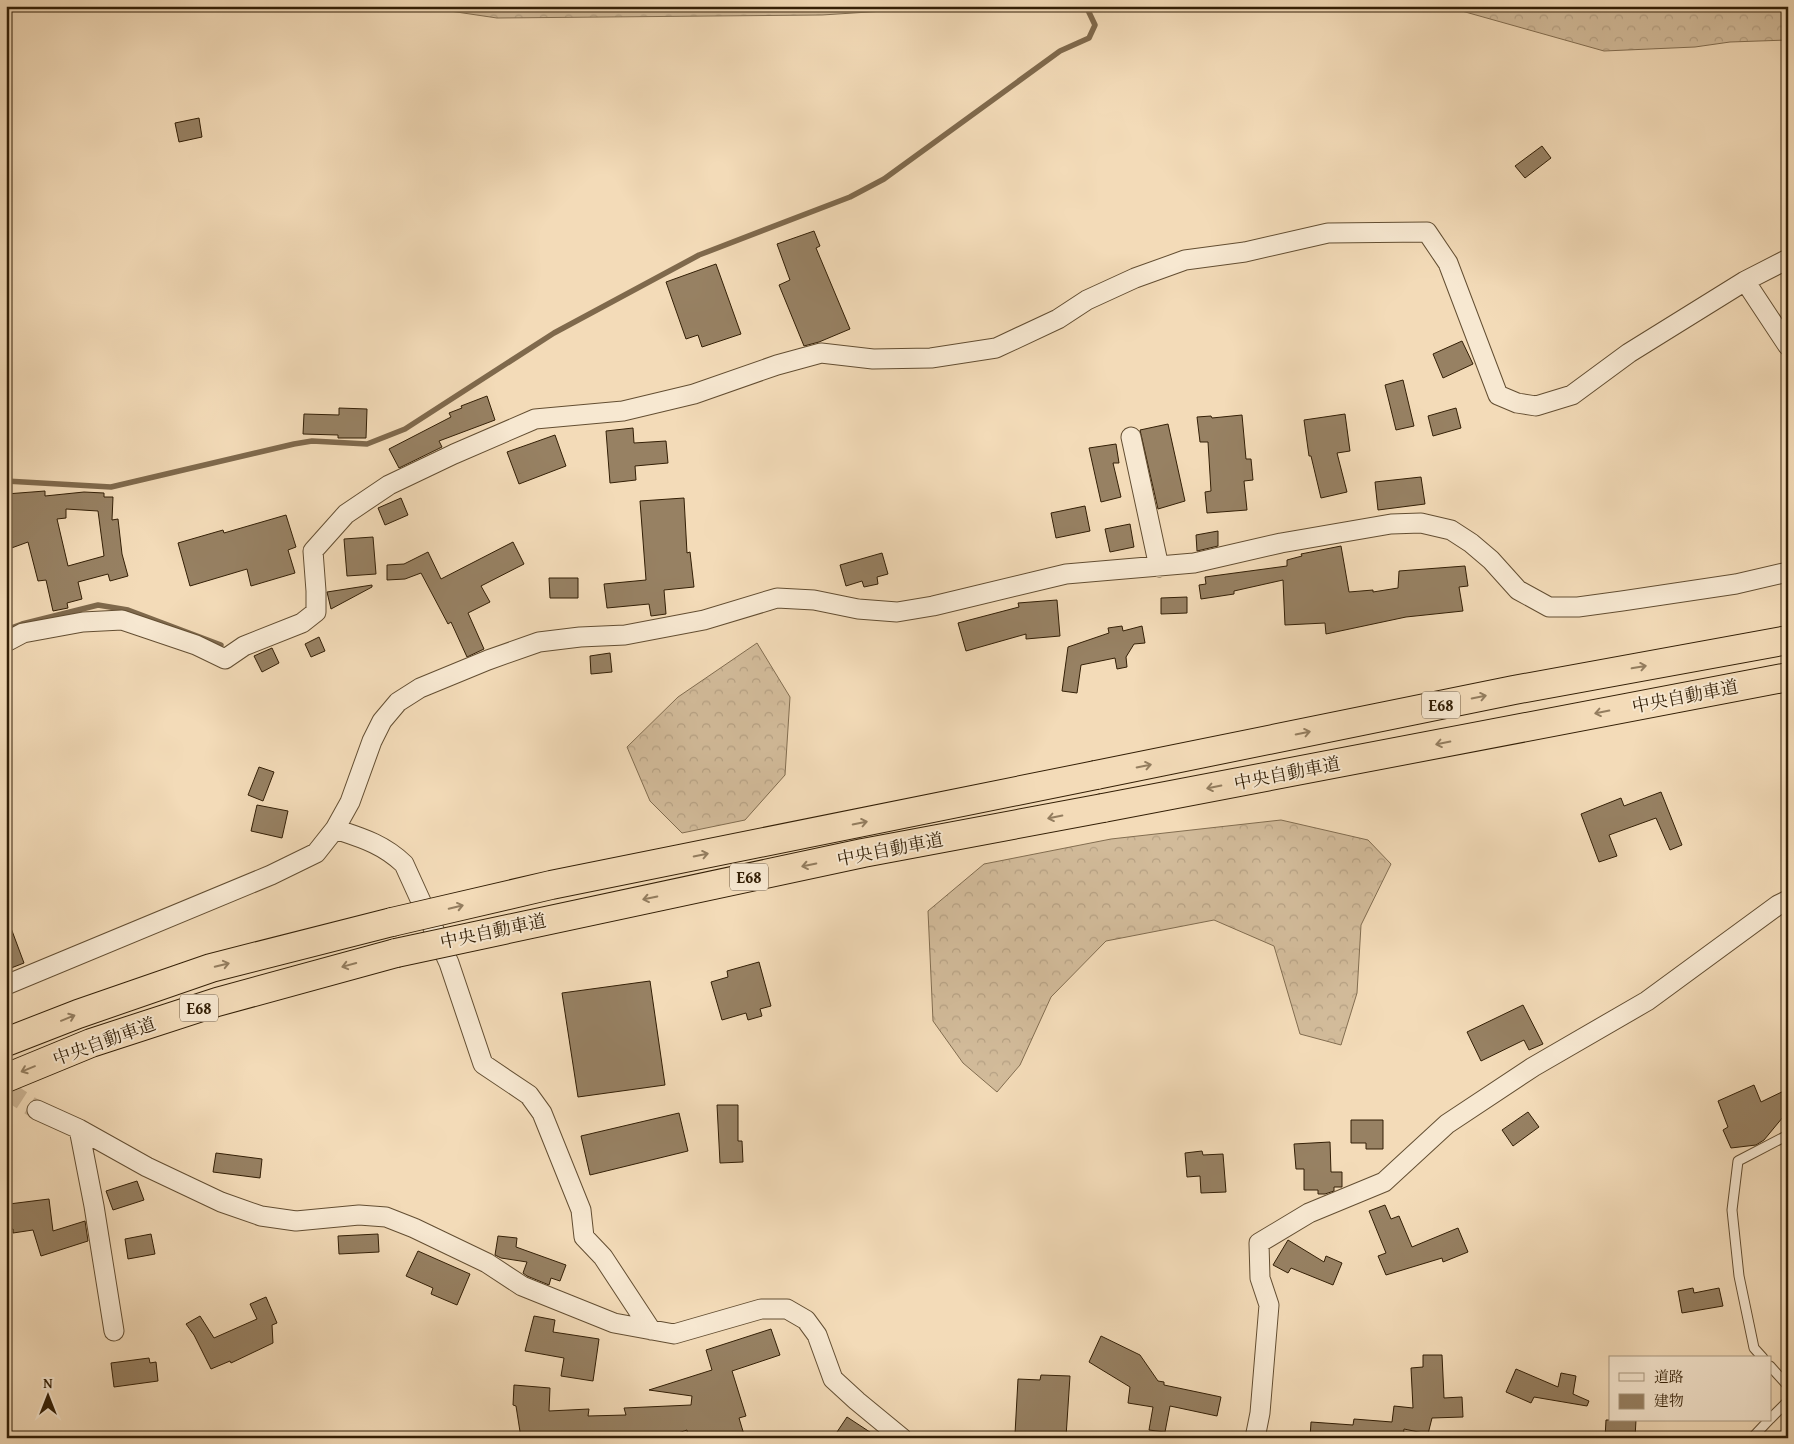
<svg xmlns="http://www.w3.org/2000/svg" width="1794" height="1444" font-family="'Gentium Book Plus','Noto Serif JP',serif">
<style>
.forest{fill:url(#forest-crowns);stroke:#826d50}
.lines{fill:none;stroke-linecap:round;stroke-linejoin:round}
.stream{stroke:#7f694c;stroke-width:5.5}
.building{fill:#978163;stroke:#331f06;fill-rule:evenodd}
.minor-tunnel{stroke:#cdb594;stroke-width:19;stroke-dasharray:19 9;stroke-linecap:butt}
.service-casing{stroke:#634e32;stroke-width:11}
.minor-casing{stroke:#634e32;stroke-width:21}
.motorway-casing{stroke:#331f06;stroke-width:30}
.service{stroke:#f7e8d1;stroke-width:9}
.minor{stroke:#f7e8d1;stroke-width:19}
.motorway{stroke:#f3dbb8;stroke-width:28}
.motorway-bridge-casing{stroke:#331f06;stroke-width:30;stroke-linecap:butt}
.motorway-bridge{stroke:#f3dbb8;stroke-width:28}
.oneway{stroke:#937d5f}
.labels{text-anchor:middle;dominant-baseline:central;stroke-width:4;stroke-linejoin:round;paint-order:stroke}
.shield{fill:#f7e8d1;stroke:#6e5b43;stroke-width:1}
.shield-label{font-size:16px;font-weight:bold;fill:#331f06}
.street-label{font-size:18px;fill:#331f06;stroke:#f7e8d1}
</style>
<defs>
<pattern id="forest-crowns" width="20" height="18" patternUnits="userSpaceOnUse" patternTransform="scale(1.25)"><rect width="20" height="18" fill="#d2bb9a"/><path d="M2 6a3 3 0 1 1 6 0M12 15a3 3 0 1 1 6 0" fill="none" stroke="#b5a083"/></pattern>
</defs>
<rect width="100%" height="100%" fill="#f3dbb8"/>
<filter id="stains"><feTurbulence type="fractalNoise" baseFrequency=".004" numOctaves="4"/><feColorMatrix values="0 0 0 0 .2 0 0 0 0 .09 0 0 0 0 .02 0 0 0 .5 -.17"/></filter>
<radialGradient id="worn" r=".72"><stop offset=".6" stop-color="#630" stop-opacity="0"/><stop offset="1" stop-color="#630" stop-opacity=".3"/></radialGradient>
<path class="forest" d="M416 6H962L822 15 497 18Z
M1444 6H1788V40L1730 42 1695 47 1604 51Z
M757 643 790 697 785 775 745 820 682 833 650 801 627 747 678 697Z
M1281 820 1368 840 1391 864 1361 925 1357 993 1341 1045 1300 1034 1274 946 1214 920 1106 941 1051 997 1020 1065 997 1092 963 1063 933 1021 928 911 984 864 1111 839Z"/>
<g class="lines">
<path class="stream" d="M6 481 111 487 294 444 312 441 367 444 405 429 554 333 699 255 850 197 884 179 1060 51 1089 38 1095 25 1086 6
M6 630 22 624 98 605 128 610 221 645"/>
</g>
<path class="building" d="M199 118 202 137 179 142 175 123Z
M1542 146 1551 158 1525 178 1515 166Z
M814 231 820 246 816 248 850 329 819 342 804 346 779 285 790 280 777 244Z
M716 264 741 334 702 347 698 335 686 339 666 282Z
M1462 341 1473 364 1443 378 1433 354Z
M1403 380 1414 426 1396 430 1385 385Z
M487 396 495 420 439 441 442 447 399 468 389 449 451 417 449 413 462 408 461 406Z
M339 408 367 409 366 438H338V435L303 434 304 414 339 415Z
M1456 408 1461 428 1433 436 1428 416Z
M1345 414 1350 451 1337 453 1347 492 1321 498 1311 456H1309L1304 420Z
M1242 415 1246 459H1251L1253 480 1244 481 1247 510 1207 513 1205 492 1211 491 1208 442H1200L1197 417 1211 416 1212 418Z
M1168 424 1185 501 1158 509 1140 430Z
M633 428 634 443 666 441 668 463 635 466 636 480 610 483 606 431Z
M555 435 566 466 519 484 507 452Z
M1116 444 1119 463H1113L1121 497 1101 502 1089 448Z
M1421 477 1425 504 1378 510 1375 482Z
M45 491V496L84 492 104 493V497H113L112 520 118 519 122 554 128 576 110 581 108 574 78 582 82 599 67 603 68 608 53 611 46 580 38 581 28 542 6 550V494ZM66 509 98 511 104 556 68 566 57 519 66 518Z
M401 498 408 515 385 525 378 508Z
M684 498 687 553 690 552 694 587 664 590 666 614 651 616 649 604 607 608 604 584 646 580 640 501Z
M1085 506 1090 531 1056 538 1051 513Z
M286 515 296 547 288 550 295 573 251 586 247 569 190 586 178 543 223 530 224 533Z
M1130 524 1134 547 1110 552 1105 529Z
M1218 531V546L1197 551 1196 535Z
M373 537 376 574 347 576 344 539Z
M513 542 524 564 481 586 490 602 468 613 484 649 467 657 451 622 448 624 421 573 405 579 387 580V565L404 564 428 552 441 579Z
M1341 546 1349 592 1373 590V592L1398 588 1399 571 1465 566 1468 586 1459 587 1463 611 1406 617 1326 634 1325 623 1285 625 1283 580 1234 591V594L1201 599 1199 585 1206 584 1205 577 1287 566V560L1302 556 1301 554Z
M882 553 888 574 877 577 878 584 864 587 862 581 846 586 840 565Z
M549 578H578V598H550Z
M372 585V587L331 609 327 592Z
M1187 597V613L1161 614V598Z
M1057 600 1060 636 1026 639V634L966 651 958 623 1019 607 1018 603Z
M1122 626 1123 631 1142 626 1145 643 1134 644 1126 657 1127 667 1117 669 1115 658 1081 665 1077 693 1062 691 1068 647 1109 633 1108 628Z
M319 637 325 651 311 657 305 644Z
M272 648 279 663 262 672 254 656Z
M610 653 612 672 591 674 590 656Z
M259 767 274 772 263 801 248 795Z
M1661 792 1682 845 1670 850 1656 818 1609 835 1617 856 1599 862 1581 814 1621 798 1624 806Z
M257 805 288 811 282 838 251 831Z
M6 920H8L24 963 6 970Z
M759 962 771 1006 760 1009 762 1016 748 1020 746 1013 722 1020 711 982 728 977 727 971Z
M650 981 665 1085 578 1097 562 993Z
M1523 1005 1543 1044 1529 1050 1524 1040 1481 1061 1467 1032Z
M1754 1085 1761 1102 1788 1089V1111L1764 1140 1756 1145 1731 1148 1723 1130 1728 1127 1718 1101Z
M717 1105H738V1141H742L743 1162 720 1163Z
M1528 1112 1539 1127 1513 1146 1502 1130Z
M679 1113 688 1151 590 1175 581 1136Z
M1351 1120H1383V1149H1366V1143H1351Z
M1330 1142 1331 1172H1342V1187H1334V1191L1325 1194H1318V1190H1304V1169H1296L1294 1144Z
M1202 1151 1203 1155 1223 1154 1226 1192 1201 1193 1200 1176 1187 1177 1185 1153Z
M216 1153 262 1159 260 1178 213 1172Z
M137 1181 144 1200 113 1210 106 1191Z
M49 1199 53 1231 85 1221 88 1241 41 1256 33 1230 13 1233V1229L6 1230V1215L11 1214 9 1204Z
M1385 1205 1391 1219 1399 1216 1412 1247 1458 1228 1468 1252 1443 1262 1442 1258 1386 1275 1378 1256 1386 1253 1369 1211Z
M151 1234 155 1254 128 1259 125 1239Z
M378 1234 379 1252 339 1254 338 1236Z
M498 1236 517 1238 516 1247 566 1265 560 1281 551 1278 549 1285 527 1276 523 1273 527 1262 501 1258 495 1255Z
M1288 1240 1324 1262 1326 1256 1342 1263 1333 1285 1291 1268 1288 1273 1273 1265Z
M418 1251 470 1274 457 1305 431 1294 433 1288 406 1276Z
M1693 1288 1694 1293 1719 1288 1723 1306 1682 1313 1678 1291Z
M266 1297 277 1323 272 1325 273 1343 231 1363 230 1361 211 1369 194 1335 186 1324 200 1316 214 1338 257 1319 250 1304Z
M534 1316 555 1320 553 1332 599 1339 593 1381 561 1376 564 1358 525 1351Z
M771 1329 780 1355 732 1371 746 1416 739 1418 745 1438H688L687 1430 663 1438H521L516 1406 513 1405 514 1385 550 1388 549 1411 589 1409 588 1416 626 1415 624 1408 691 1405 692 1396 649 1390 712 1370 706 1350Z
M1101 1336 1140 1355 1158 1381 1164 1382V1385L1221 1397 1217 1416 1170 1406 1165 1432 1149 1430 1153 1407 1128 1403 1130 1387 1089 1362Z
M1423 1355H1442L1444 1398 1462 1397 1463 1417 1432 1418 1428 1434 1404 1429 1403 1438H1310L1311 1422 1353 1425 1354 1419 1392 1422 1394 1406 1413 1408 1411 1368 1423 1367Z
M149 1358 150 1363 156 1362 158 1381 114 1387 111 1363Z
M1516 1369 1558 1387 1561 1373 1576 1376 1573 1394 1589 1401 1587 1406 1534 1397 1531 1403 1506 1392Z
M1041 1375 1070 1376 1066 1437 1015 1434 1018 1379 1040 1380Z
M847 1417 879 1438H833Z
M1606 1420H1636L1635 1438H1605Z"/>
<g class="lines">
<path class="minor-tunnel" d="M6 1090 37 1110"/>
<defs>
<path id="service" d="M1763 1358 1754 1348 1739 1276 1732 1210 1738 1161 1788 1135
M1770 1366 1788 1386
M1770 1419 1788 1401
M1752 1438 1769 1420"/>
<path id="minor" d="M1745 281 1788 346
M1131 437 1159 567
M6 642 23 633 83 622 122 620 196 645 225 659 244 646 302 623 316 612V591L313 551 346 514 389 485 454 454 535 419 623 411 694 394 777 365 821 353 873 359 931 358 996 348 1058 319 1087 300 1135 278 1185 260 1245 252 1328 233 1427 232 1448 263 1498 395 1517 403 1536 406 1572 395 1629 353 1745 281 1788 259
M335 829C362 838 383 844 404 864L449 963 483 1064 529 1095 542 1113 581 1210 584 1237 603 1257 651 1330
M6 985 271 875 316 853 335 829 350 802 372 741 382 721 398 702 420 688 488 660 539 642 580 637 625 635 704 620 777 598 814 600 858 609 897 612 933 606 1066 574 1194 563 1281 543 1391 524 1421 523 1451 530 1471 543 1491 560 1518 590 1549 607H1578L1622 601 1736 584 1788 572
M37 1110 79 1129 147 1167 221 1202 261 1216 296 1221 359 1215 386 1217 414 1228 487 1263 522 1286 614 1323 674 1334 761 1309H787L806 1320 817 1335 833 1379 857 1401 902 1438
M79 1129 94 1206 114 1331
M1255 1438 1260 1413 1269 1305 1260 1278 1259 1243 1309 1213 1384 1182 1447 1124 1533 1067 1647 1001 1778 905 1788 900"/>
<path id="motorway" d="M1096 775 1514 690 1788 640
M1103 808 1788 677
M6 1042 78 1014 211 968 392 922
M6 1078 91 1043 217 1002 396 953"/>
</defs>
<use href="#service" class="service-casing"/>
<use href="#minor" class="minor-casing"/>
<use href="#motorway" class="motorway-casing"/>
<use href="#service" class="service"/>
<use href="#minor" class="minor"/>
<use href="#motorway" class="motorway"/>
<defs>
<path id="motorway-bridge" d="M392 922 551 885 1096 775
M396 953 863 853 1103 808"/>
</defs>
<use href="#motorway-bridge" class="motorway-bridge-casing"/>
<use href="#motorway-bridge" class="motorway-bridge"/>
</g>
<defs><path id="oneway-shaft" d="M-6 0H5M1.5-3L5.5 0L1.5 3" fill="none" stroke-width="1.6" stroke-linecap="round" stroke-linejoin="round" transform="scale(1.25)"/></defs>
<g class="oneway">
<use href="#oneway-shaft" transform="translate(1639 667) rotate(-10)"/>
<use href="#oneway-shaft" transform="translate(1479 697) rotate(-11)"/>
<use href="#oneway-shaft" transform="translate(1602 712) rotate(169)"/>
<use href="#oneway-shaft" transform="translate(1303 733) rotate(-11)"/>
<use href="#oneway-shaft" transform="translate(1443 743) rotate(169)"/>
<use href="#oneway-shaft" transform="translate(1144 766) rotate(-11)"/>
<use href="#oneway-shaft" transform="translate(1214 787) rotate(169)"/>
<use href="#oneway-shaft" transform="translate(1055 817) rotate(169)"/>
<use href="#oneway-shaft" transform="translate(860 823) rotate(-11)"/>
<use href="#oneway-shaft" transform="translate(701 855) rotate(-11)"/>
<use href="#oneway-shaft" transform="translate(809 865) rotate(168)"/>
<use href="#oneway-shaft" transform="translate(650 898) rotate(168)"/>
<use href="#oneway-shaft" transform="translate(456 907) rotate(-13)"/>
<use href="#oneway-shaft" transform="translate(222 965) rotate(-14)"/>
<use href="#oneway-shaft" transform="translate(349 965) rotate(165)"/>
<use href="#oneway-shaft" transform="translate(68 1018) rotate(-22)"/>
<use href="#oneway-shaft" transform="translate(28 1069) rotate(158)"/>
</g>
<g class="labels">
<g class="shield">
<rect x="1422" y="691.5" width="38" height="27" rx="4"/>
<rect x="730" y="863.5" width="38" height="27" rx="4"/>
<rect x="180" y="994.5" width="38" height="27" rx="4"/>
</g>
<g class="shield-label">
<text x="1441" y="705">E68</text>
<text x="749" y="877">E68</text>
<text x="199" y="1008">E68</text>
</g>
<g class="street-label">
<text transform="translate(1685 696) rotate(-11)">中央自動車道</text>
<text transform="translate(1287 773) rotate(-11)">中央自動車道</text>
<text transform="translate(890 849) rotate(-11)">中央自動車道</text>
<text transform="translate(493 931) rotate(-12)">中央自動車道</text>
<text transform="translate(104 1041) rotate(-20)">中央自動車道</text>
</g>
</g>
<rect width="1794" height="1444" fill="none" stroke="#f3dbb8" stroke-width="25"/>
<rect x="8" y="8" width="1779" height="1429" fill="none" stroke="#331f06" stroke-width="2.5"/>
<rect x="12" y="12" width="1769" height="1419" fill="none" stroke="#331f06"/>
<rect x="1609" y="1356" width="162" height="65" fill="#f7e8d1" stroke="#a99880"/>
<rect x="1619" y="1373" width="25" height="8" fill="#f7e8d1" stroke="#a99880"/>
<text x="1654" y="1382" font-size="15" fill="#331f06">道路</text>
<rect x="1619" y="1394" width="25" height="15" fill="#978163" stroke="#a99880"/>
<text x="1654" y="1406" font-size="15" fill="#331f06">建物</text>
<g transform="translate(48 1396)" stroke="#f7e8d1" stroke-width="4" paint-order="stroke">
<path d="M0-4L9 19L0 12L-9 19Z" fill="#331f06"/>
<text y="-8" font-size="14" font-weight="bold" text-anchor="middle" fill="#331f06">N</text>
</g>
<rect width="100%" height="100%" filter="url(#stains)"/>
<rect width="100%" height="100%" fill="url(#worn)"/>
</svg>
